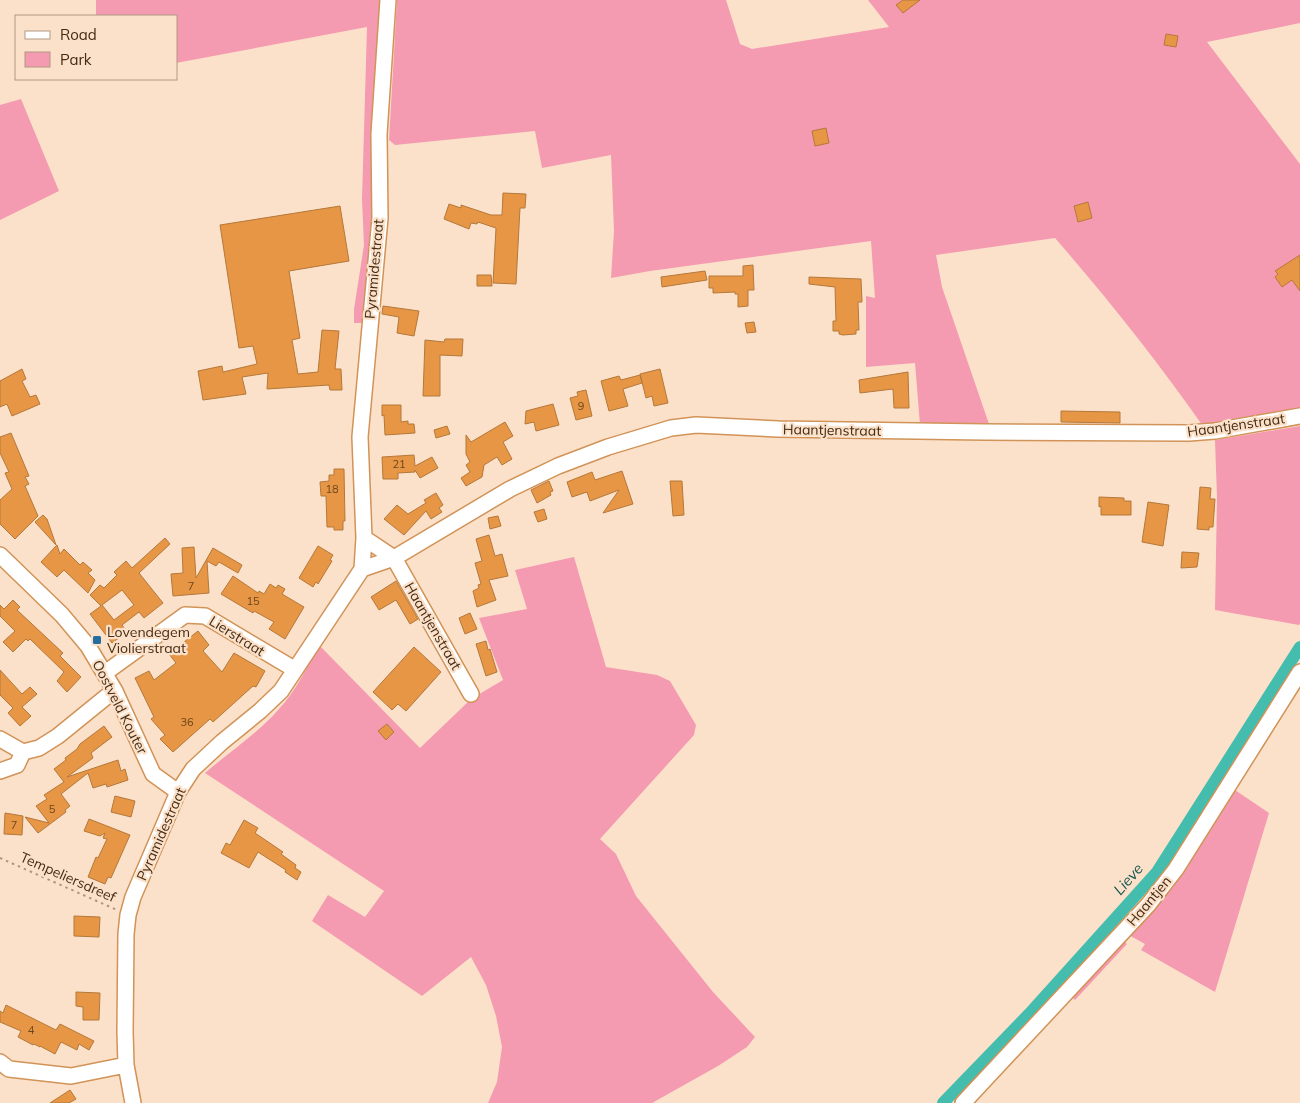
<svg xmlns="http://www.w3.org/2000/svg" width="1300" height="1103" font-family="Mulish,sans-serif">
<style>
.green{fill:#f49bb1}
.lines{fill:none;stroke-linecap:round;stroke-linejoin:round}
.canal{stroke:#44bdae;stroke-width:12}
.building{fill:#e69644;stroke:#b4783b;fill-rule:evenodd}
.minor-casing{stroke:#d19357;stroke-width:18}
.path{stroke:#b0957d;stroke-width:2;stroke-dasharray:2.5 4;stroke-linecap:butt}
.minor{stroke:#fff;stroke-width:15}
.poi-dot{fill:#236da1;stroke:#fce1ca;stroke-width:2}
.labels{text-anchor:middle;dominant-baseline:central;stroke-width:4.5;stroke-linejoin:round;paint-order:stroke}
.number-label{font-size:11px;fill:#6c461e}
.street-label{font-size:14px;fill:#442b11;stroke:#fce1ca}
.poi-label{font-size:14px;fill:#442b11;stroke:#fce1ca;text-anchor:start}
.water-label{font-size:15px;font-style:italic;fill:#13574f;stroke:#fce1ca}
</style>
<rect width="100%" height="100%" fill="#fce1ca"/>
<path class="green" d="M96 0H381L373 228 364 320 361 323H354V309L364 245 362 199 367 27 176 63V16H96Z
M397 0H726L740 44 752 49 889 27 868 0H1300V23L1207 42 1300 164V413L1205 429C1159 363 1108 299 1055 238L936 255 942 287 990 427 920 425 915 363 866 367V296L875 298 871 241 650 271 611 278 614 231 611 155 542 168 535 131 395 145 389 140Z
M21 99 59 191 0 220V105Z
M1300 426V623L1299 625 1215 610 1217 497 1215 440Z
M574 557 606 667 657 675 670 681 696 725 694 735 600 839 616 854 636 896 713 992 755 1037 747 1047 718 1066 652 1103H488L497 1082 502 1047 496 1016 486 985 471 957 422 996 312 921 328 895 365 917 384 891 205 773C229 752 257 734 278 710 296 691 307 667 319 645L420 748 471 699 503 680 479 618 527 609 515 570Z
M1232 788 1269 813 1215 992 1141 950 1145 944 1127 934Z
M1122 939 1127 944 1075 1000 1070 995Z"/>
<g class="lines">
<path class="canal" d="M943 1103 1030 1013 1157 872 1300 647"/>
</g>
<path class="building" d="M903 0H920L903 13 896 5Z
M1166 34 1178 36 1176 47 1164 45Z
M826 128 829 143 815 146 812 131Z
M503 193 526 194 525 208H520L516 284 493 283 496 228 478 222 477 224 471 223 469 229 444 219 449 204 461 208V205L491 215H502Z
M1088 202 1092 218 1078 222 1074 206Z
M340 206 349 261 289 271 300 338 292 340 298 374 318 372 322 330 339 331 335 369H341L342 390H330L329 385 267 389 268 373 242 377 246 394 203 400 198 371 222 366 223 372 257 364 253 346 239 348 220 225Z
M1300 255V291L1292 280 1282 287 1275 277 1278 274 1275 271Z
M753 265 754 290H748V306L738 307V294H735V292L713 293V288H709V276H743V266Z
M705 271 707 280 662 287 661 277Z
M477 275H491L492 286H477Z
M809 277 861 279 862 302H858L859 330H856V334L843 335 839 334V331H833V321H836L835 287 809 284Z
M383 306 419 311 414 336 397 333 399 317 382 314Z
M754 322 756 332 747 333 745 323Z
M445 339H463L462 356 440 355V396H423L425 340 444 342Z
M22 369 26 379 22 381 30 397 36 395 40 404 12 416 7 404 0 407V381Z
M660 369 668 403 654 406 652 396 646 398 640 374Z
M908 372 909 408H894L893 389 860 393 859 380Z
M640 375 642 383 623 389 628 406 609 411 601 381 619 376 621 380Z
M586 390 592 416 576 420 570 398 578 396 577 392Z
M553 404 559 425 536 431 534 422 525 424 526 411Z
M382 405H401V422L408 421V424H414L415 433 385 435 384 415 382 416Z
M1061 411 1120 412V423L1061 422Z
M505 422 513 436 503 442 512 459 502 465 497 457 484 465 482 477 466 486 461 478 470 472 466 465 470 462 466 454V435L471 442Z
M447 426 450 434 436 438 434 430Z
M11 433 29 476 25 477 29 484 25 486 38 516 15 539 0 524V500L12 489 5 473 9 472 0 453V437Z
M414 455 415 466 432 457 438 468 420 478 415 470V472L398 473V479H383L382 457Z
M334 469H344L345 521H343V530H334V527H327L326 496H321L320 482 329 481V475H334Z
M622 471 633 504 603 513 619 490 590 501 587 492 572 497 567 482 592 472 595 480Z
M549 481 553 491 550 492 551 495 537 503 531 490Z
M670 481H682L684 515 673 516Z
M1200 487 1211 488 1210 499H1215L1213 527H1209V530L1197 529Z
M436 493 443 505 439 508 442 512 431 519 426 511 404 535 384 519 397 505 408 514 426 503 424 500Z
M1099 497 1124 498V501H1131V515H1101V506L1099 507Z
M1148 502 1169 505 1163 546 1142 542Z
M544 509 547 519 538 522 534 512Z
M43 515 47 519 56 545 35 522Z
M498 516 501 526 490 529 488 518Z
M489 535 495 556 502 554 508 576 489 580 496 600 477 607 473 591 479 588 478 585 481 584 475 563 482 561 476 539Z
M165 538 170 544 139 573 163 603 144 618 139 612 122 625 127 632 112 643 90 614 101 606 90 595 100 585 104 588 117 575 114 572 126 561 132 568ZM122 590 134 605 114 620 102 605Z
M57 545 60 554 64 549 80 565 83 562 92 570 88 573 95 580 88 593 64 570 57 577 41 562Z
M318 546 333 555 330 560 332 561 318 584 316 582 313 587 299 578Z
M194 547 196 578 213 548 242 565 238 573 219 562 216 566 207 561 209 593 173 596 171 574 183 573 182 548Z
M1182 552 1199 553 1197 567 1181 568Z
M233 576 258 593 259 591 264 594 270 584 276 588 278 585 285 589 282 594 304 607 285 639 269 629 274 622 254 611 253 613 221 594Z
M396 581 418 619 410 624 396 600 379 610 371 597Z
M13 600 20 607 17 610 63 653 60 656 81 677 67 692 57 681 64 672 30 639 28 641 26 639 13 652 3 642 15 631 0 616V605L4 609Z
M470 613 477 629 465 634 459 618Z
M198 631 209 645 203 651 222 672 234 653 265 671 256 687 253 686 213 722 210 719 173 752 160 739 165 735 151 719 154 717 135 678 149 671 154 680 176 663 169 654Z
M486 641 488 650 490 649 497 672 486 676 476 644Z
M414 647 441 672 406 711 398 704 392 710 373 692Z
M0 670 22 694 30 687 37 694 22 707 31 716 20 726 8 713 13 708 0 695Z
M387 724 394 732 386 740 378 731Z
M104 726 112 737 91 753 93 758 67 777 118 760 121 771 125 769 128 780 107 787 106 784 93 788 88 773 61 794 70 806 65 810 66 812 38 833 25 817 49 823 36 806 47 799 44 795 64 782 54 769 66 760 65 758 77 749 80 744Z
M115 796 135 801 131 817 111 812Z
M5 813 23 816 22 835 4 834Z
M89 819 130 835 111 878 108 877 105 884 88 877 96 857 98 858 107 839 103 838 105 833 100 836 84 831Z
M244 820 258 828 255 833 283 852 281 854 296 865 295 868 301 872 297 880 285 872 286 870 258 852 249 868 221 853 226 843 230 845Z
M74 916 100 917 99 937 74 936Z
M76 992 100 993 99 1020H83V1007L76 1006Z
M6 1005 56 1030 60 1024 94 1041 89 1050 79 1044 77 1050 61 1042 55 1054 40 1046V1047L34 1044 33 1045 18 1037 21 1031 0 1022V1011L3 1013Z
M70 1090 76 1099 69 1103H50Z"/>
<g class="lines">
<defs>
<path id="minor" d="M364 538 394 558 471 694
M0 555 62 615 88 646 115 691 153 774 178 792
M362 569 394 558 510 489 558 466 608 447 671 428 696 425 778 429 985 432 1189 433 1215 431 1300 416
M105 673 185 615 205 616 294 669
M0 739 23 752 17 765 0 771
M23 752 39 748 58 736 106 697 115 691
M0 1062 9 1069 71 1076 126 1065
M133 1103 126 1065 125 1032 126 934 128 915 133 897 178 792 193 769 222 742 260 711 281 691 362 569 364 538 360 437 380 218 379 134 388 0
M963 1103 1148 905 1176 869 1300 672"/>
</defs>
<use href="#minor" class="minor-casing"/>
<path class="path" d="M0 858 117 910"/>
<use href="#minor" class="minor"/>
</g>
<rect class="poi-dot" x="92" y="635" width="10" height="10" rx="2.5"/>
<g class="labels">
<g class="number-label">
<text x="581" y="406">9</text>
<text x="399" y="464">21</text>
<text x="332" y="489">18</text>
<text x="191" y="586">7</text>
<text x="253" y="601">15</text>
<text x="187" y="722">36</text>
<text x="52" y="809">5</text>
<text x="14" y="825">7</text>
<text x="31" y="1030">4</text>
</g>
<g class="street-label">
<text transform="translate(374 269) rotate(-85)">Pyramidestraat</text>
<text transform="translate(1236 425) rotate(-8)">Haantjenstraat</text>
<text transform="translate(832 430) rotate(1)">Haantjenstraat</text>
<text transform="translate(433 626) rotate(60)">Haantjenstraat</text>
<text transform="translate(237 636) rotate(32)">Lierstraat</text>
<text transform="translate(120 707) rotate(63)">Oostveld Kouter</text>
<text transform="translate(161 834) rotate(-66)">Pyramidestraat</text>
<text transform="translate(68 877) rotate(24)">Tempeliersdreef</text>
<text transform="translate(1149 901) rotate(-50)">Haantjen</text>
</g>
<g class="poi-label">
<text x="107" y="632">Lovendegem<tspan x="107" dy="16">Violierstraat</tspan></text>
</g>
<g class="water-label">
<text transform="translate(1128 879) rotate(-49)">Lieve</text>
</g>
</g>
<rect x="15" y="15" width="162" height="65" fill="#fce1ca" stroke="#b29880"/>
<rect x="25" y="31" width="25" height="8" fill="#ffffff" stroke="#b29880"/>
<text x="60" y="40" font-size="15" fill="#442b11">Road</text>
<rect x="25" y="52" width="25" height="15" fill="#f49bb1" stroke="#b29880"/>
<text x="60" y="65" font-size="15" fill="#442b11">Park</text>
</svg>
